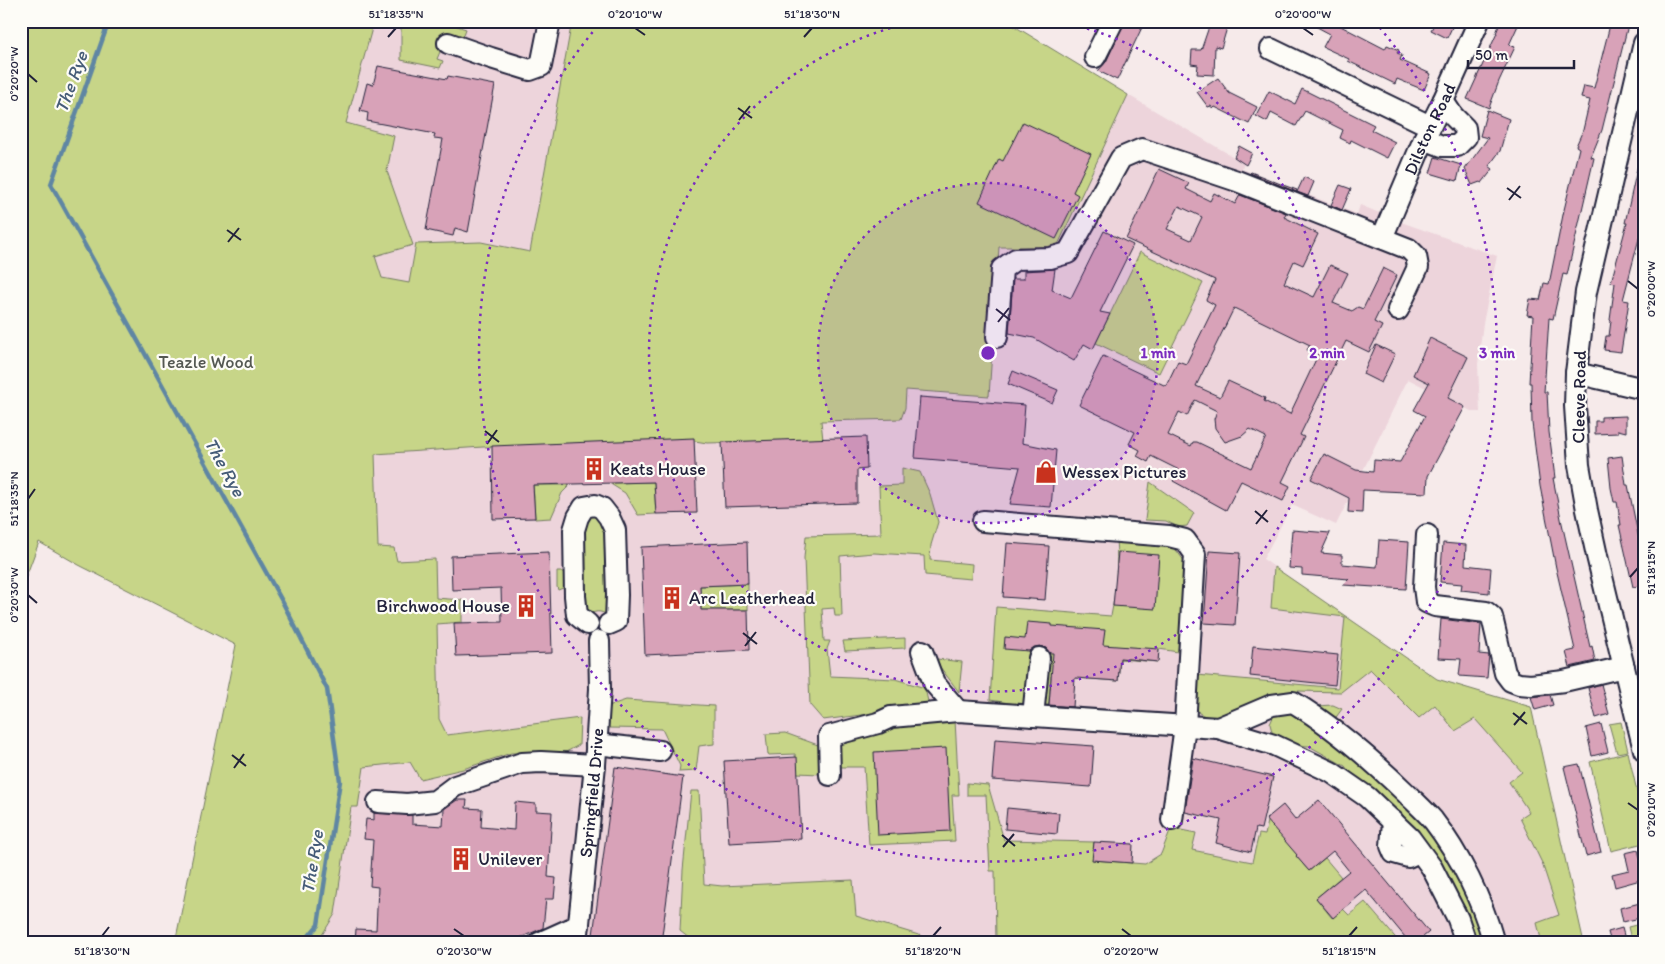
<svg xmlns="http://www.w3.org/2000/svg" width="1665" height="964" font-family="Itim,sans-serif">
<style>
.built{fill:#edd4db}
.green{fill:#c7d588;stroke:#747c62}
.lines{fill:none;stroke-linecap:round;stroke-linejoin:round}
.stream{stroke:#5f86a3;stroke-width:4.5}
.building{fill:#d8a2b8;stroke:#22223b;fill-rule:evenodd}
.minor-casing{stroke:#22223b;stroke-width:24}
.minor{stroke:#fdfcf7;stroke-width:20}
.ticks{fill:none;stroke:#22223b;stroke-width:2}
.ring{fill:none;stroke:#7b2cbf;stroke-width:2.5;stroke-dasharray:2.5 5}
.labels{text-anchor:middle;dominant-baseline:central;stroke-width:4.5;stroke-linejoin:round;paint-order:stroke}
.street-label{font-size:18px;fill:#22223b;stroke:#fdfcf7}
.park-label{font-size:18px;fill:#545852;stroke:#fdfcf7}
.poi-label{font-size:18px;fill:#22223b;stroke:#fdfcf7;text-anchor:start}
.water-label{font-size:19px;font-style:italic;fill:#465c78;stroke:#fdfcf7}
.centre{fill:#7b2cbf;stroke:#fdfcf7;stroke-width:2.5}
.ring-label{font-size:15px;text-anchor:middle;font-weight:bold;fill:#7b2cbf;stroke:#fdfcf7;stroke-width:4.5;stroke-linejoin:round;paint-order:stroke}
.neatline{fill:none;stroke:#22223b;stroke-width:2}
.ticks-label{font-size:12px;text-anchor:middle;fill:#22223b}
</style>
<rect width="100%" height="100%" fill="#f6eaea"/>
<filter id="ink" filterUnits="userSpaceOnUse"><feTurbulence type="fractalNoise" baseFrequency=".02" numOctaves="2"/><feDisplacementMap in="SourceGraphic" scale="10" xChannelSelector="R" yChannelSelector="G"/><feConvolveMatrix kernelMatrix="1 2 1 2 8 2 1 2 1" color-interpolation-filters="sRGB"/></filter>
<g filter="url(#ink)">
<path class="built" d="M296 21H1006L1128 95 1244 163 1242 169 1357 214 1360 205 1401 222 1497 256 1483 323 1478 364 1480 412H1473L1408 379 1336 525 1292 505 1263 559 1437 679 1531 707 1584 943H317L335 914 377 547 374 454 905 408 906 390 372 277Z"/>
<path class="green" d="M21 21H374L346 123 394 136 387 171 413 245 375 256 382 278 409 283 416 244 481 242 530 252 572 21H1006L1128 95 1057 247H999L989 396 906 390 905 408 901 419 821 421 823 440 707 443 689 440 483 447 375 454 378 547 394 548 397 561 435 559 436 598 462 600V622L437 624 439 719 447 735 580 718 579 745 566 752 511 753 463 769 420 779 410 762 364 767 358 807H351L335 914 317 943H175L236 645 79 565 39 542 21 590Z
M401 21H442L466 29 462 40 447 35 437 59 443 61 440 68 401 60Z
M1140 252 1203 283 1159 373 1096 343Z
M902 468 920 472 930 494 938 522 931 545 930 560 972 564 971 579 925 575 924 556 874 553 840 556 842 616H835L834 608 822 609 824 641H830L827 649 830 676 895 679 925 688 929 706 823 720 810 705 804 558 806 536 881 534 879 486 902 485Z
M654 482 656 514 638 515 625 493 609 483Z
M1150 482 1194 513 1187 526 1178 527 1166 521 1145 520Z
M533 485H570L562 493 551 518 535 519Z
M594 515 606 520 610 616C599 610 595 610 585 618L580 529 584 518Z
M1116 539 1174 547 1185 562 1186 579 1178 652 1159 649 1158 662 1120 659 1118 681 1051 676 1048 709 990 700 996 607 1111 616C1116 592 1118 563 1116 539Z
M1274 567 1437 679 1531 707 1584 943H1542L1537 923 1559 915 1542 863 1520 818 1529 812 1509 782 1522 772 1475 719 1455 731 1435 705 1419 718 1370 669 1341 692 1298 691 1273 697 1217 717H1207L1199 713 1195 704 1197 675 1338 688 1345 617 1271 608Z
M557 572H566L567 581 563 588 558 590 557 587Z
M748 584V610H701L700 586Z
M905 638V648L845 651 843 641Z
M937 659 962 662 959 692 940 667Z
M626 700 714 706V744L699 746 696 771 679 772 680 766 662 729 609 728 606 717 611 705Z
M1333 705 1342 709 1334 720 1315 706Z
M1286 711 1304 715 1418 813 1464 879 1488 943H1478L1466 908 1453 895 1355 781 1345 766 1309 746 1286 745 1273 736 1270 724 1274 715Z
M955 720 959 795H952L955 841 869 845 864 767H839V745L889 724Z
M1621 722 1628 751 1617 753 1609 724Z
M785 733 818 745 820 774 797 773 795 754 768 755 766 734Z
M1628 752 1644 822V843L1611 851 1590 762Z
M967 783 988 785 1004 840 1094 842 1093 860 1145 864 1161 854 1171 828 1196 833 1192 850 1252 862 1259 834 1265 835 1269 817 1277 826 1307 846 1296 856 1309 871 1325 858 1341 877 1316 898 1332 918 1343 909 1349 915 1365 902 1400 943H996L995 871H990L986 795H967Z
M691 791H699L704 884 722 886 853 880 856 916 945 943H695L680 931 683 870Z
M1644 923V943H1632L1628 927Z"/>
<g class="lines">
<path class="stream" d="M109 21 51 184 282 601 327 689 340 781 318 925 303 943"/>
</g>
<path class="building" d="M1125 21H1145L1117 80 1098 71 1106 62Z
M1211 21H1229L1221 48 1215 46 1214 75 1197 74 1198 65 1191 64 1192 50H1201Z
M1306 21H1331L1385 49 1387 45 1399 50 1397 53 1402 55 1400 60 1431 74 1424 90 1397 79 1395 84 1348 61 1349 59 1323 47 1330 34Z
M1436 21H1455L1447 38 1431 30Z
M1501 21H1520L1509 45 1515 47 1499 81 1489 108 1467 99 1497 33H1496Z
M1611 21H1629L1602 130 1591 157 1594 158 1567 275 1563 274 1553 319 1549 318 1544 392H1547L1549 432 1555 478H1553L1561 519 1590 647 1592 646 1595 661 1570 667 1566 652 1575 650 1556 568 1540 486 1532 423 1531 383H1529L1533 316 1527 315 1530 299 1540 300 1544 283 1549 284 1564 210 1579 148 1576 146 1583 130 1590 100 1581 98 1584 86 1594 88Z
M378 66 447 79 448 76 495 85 468 232 455 228 453 236 426 230 443 139 434 138 435 134 367 121 368 113 360 111 367 83 373 85Z
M1218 78 1229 93 1257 107 1249 124 1215 107 1213 109 1211 106 1208 107 1197 92Z
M1302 89 1374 125 1371 130 1395 142 1387 158 1351 140 1350 143 1340 138 1343 130 1305 111 1296 126 1271 113 1267 122 1256 116 1269 91 1295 104Z
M1487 110 1509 119 1500 151 1489 166 1493 169 1482 183 1480 182 1472 185 1465 169 1488 138 1480 136Z
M1023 122 1091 154 1073 192 1078 195 1056 239 979 202 999 159 1003 161Z
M1239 146 1252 153 1246 165 1234 157Z
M1435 157 1461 165 1457 181 1430 173Z
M1639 160H1644V227H1642L1623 300 1629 301 1621 352 1604 350 1606 336H1609L1611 321 1610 320 1615 283 1611 282 1627 223H1625Z
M1159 169 1189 183 1186 189 1210 201 1214 193 1235 204 1240 195 1286 213 1284 217 1318 234 1303 265 1294 261 1284 283 1314 297 1330 265 1348 273 1333 303 1352 311 1358 307 1363 309 1383 268 1397 275 1374 322 1382 326 1369 352 1346 341 1300 435 1304 437 1282 482 1290 486 1283 501 1241 481 1226 510 1173 481 1179 470 1151 456 1148 462 1137 456 1140 450 1129 444 1135 432 1079 405 1103 356 1166 386 1178 361 1186 364 1215 305 1206 300 1215 280 1126 239ZM1179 206 1202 217 1191 240 1167 229ZM1234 308 1310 345 1307 350 1318 355 1290 414 1264 401 1265 398 1228 381 1220 397 1196 386ZM1195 400 1217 411 1214 419 1215 428 1225 442 1242 436 1250 429 1266 437 1251 468 1197 442H1193L1191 446 1168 435 1179 412 1187 416Z
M1251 172 1283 185 1297 190 1296 192 1250 173Z
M1304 177 1314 182 1308 196 1297 192Z
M1340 185 1351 189 1342 210 1331 205Z
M1104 231 1133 245 1100 312 1110 314 1093 349 1084 344 1074 361 1034 338 1009 333 1013 279H1024V271L1055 269 1052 290 1071 298Z
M1430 338 1468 357 1448 398 1465 407 1428 476 1427 493 1363 490 1362 513 1348 512 1349 498 1311 479 1324 454 1356 470 1373 472 1374 460 1400 462 1425 416 1414 410 1429 383 1413 375Z
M1376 345 1395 354 1381 383 1363 374Z
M1013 371 1058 390 1052 403 1008 384Z
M920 397 1025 405 1022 443 1056 450 1051 507 1010 504 1020 467 915 458Z
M1626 416V432L1618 430V433L1595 434V421H1601V417Z
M866 437 867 469 857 470V503L725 507 722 442Z
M694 438 697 513 656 514 654 482 533 485 535 518 493 519 492 446Z
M1622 456 1626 485H1628L1644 564V585L1633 587 1619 525H1621L1617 502H1614L1611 488 1608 458Z
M1292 530 1330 533 1321 553 1342 555V564L1377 567 1379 540 1409 542 1406 589 1343 585 1349 579 1302 575V569L1289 568Z
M747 542 748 584 700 586 701 610H748L749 650 645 655 641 547Z
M1007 543 1049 546 1045 600 1003 597Z
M1443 543 1466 545 1465 565 1491 568 1489 593 1461 590 1462 584 1440 582Z
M1209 551 1240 553 1235 625 1204 623Z
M549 552 552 653 456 656 454 623 502 622 501 588 452 590 451 556Z
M1118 552 1159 555 1155 609 1113 606Z
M1441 619 1481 624 1479 654 1489 655 1487 678 1459 676 1461 659 1438 658Z
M1027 622 1052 624V626L1105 630 1103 645 1159 649 1158 662 1120 658 1118 681 1075 678 1073 707 1049 705 1053 653H1050L1046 648 1040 646 1034 647 1029 651 1004 649 1005 637 1025 639Z
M1253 646 1338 655 1335 685 1250 676Z
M1601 684 1609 714 1596 718 1588 688Z
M1550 695 1553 705 1535 710 1531 697Z
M1601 724 1608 752 1592 756 1586 728Z
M995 739 1094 746 1091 787 992 780Z
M946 748 950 831 878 835 874 752Z
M797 757 801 839 729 843 724 761Z
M1193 758 1273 777 1261 829 1256 828 1251 852 1216 843 1221 820 1185 812Z
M1579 764 1601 852 1586 856 1564 767Z
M615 767 683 777 661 943H592Z
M457 800H467L466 808 482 809 481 827 514 830 515 802 536 804V811L552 812 548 877 556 878 554 899H546L543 928 508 943H355L356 929 376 930 378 887 370 886 373 840 364 839 366 819 374 820V813L412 815V824L443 826 444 809Z
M1319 800 1429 932 1416 943H1410L1366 890 1333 918 1316 898 1349 871 1333 851 1309 871 1296 856 1297 855 1266 819 1283 805 1295 820Z
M1007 808 1059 813 1057 834 1005 829Z
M1094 842 1133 844 1132 863 1092 860Z
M1638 850 1644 873V879L1615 887 1612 874 1629 870 1625 853Z
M1644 902V917L1623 922 1620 908Z
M1622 928 1626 943H1611L1608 932Z"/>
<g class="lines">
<defs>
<g id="minor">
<path d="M448 43 491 58 530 70 541 66 550 21"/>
<path d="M1644 43 1586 292 1576 373 1575 406 1579 465 1587 510 1597 556 1644 750"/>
<path d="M1271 49 1430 126"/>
<path d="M1095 57 1113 21"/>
<path d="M1424 139 1442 146H1457L1466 137 1465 128 1453 116 1443 101"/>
<path id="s1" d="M1382 238 1424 139 1443 101 1479 21"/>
<path d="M997 337 1002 269 1016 259 1050 258 1068 253 1121 158 1142 149 1237 181 1409 249 1416 256 1418 267 1398 310"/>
<path d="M1576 373 1644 389"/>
<path d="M983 521 1169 536 1185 540 1195 554 1185 726 1172 820"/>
<path d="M1427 535 1424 587 1426 602 1435 606 1486 612 1492 617 1505 673 1511 681 1519 684 1531 685 1564 681 1624 667"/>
<path d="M588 624 577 615 575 596 574 530 578 517 584 507 595 505 602 508 609 517 615 530 617 595 616 621 609 624"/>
<path d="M922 651 934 683 958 711"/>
<path d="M1033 716 1039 658"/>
<path d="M1218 728 1272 705 1293 702C1334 727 1372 760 1406 793 1415 802 1425 811 1433 820 1460 855 1482 900 1494 943"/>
<path d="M596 744 660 751"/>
<path d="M830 775 829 736 878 723 891 717 958 711 1218 728 1274 745 1331 772 1367 797 1410 838 1432 868 1458 919 1466 943"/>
<path d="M378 802 407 804 435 801 455 786 522 763 541 762 595 765"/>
<path d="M1393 821 1391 846 1394 853 1408 857 1419 852"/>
<path d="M539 943 579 925"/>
<path id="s2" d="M577 943 595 765 600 689 599 641"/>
</g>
</defs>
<use href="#minor" class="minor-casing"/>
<use href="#minor" class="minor"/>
</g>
</g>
<path class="ticks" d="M635 28 645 35M1303 28 1313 35M388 37 396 28M804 37 812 28M28 74 37 82M738 108 752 118M739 120 750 106M1507 188 1521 198M1509 200 1520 186M227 230 241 240M228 242 239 228M1628 281 1638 289M996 309 1010 320M998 322 1009 308M485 431 499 442M487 444 497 430M28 499 35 489M1255 511 1268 522M1256 524 1267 510M1630 577 1638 568M28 595 37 603M743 633 757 644M745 646 756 632M1513 713 1527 724M1514 725 1525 712M232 755 246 766M234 768 244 754M1628 803 1638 810M1002 835 1015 846M1003 847 1014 834M454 929 464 936M1122 929 1131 936M102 936 109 927M933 936 941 927M1349 936 1357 927"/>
<circle cx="988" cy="353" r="170" fill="#7b2cbf" fill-opacity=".12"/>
<g class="ring">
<circle cx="988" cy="353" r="170"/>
<path d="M1058 21A339 339 0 1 1 918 21"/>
<path d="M1375 22A509 509 0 1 1 601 22"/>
</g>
<defs>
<symbol id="building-bare" viewBox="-9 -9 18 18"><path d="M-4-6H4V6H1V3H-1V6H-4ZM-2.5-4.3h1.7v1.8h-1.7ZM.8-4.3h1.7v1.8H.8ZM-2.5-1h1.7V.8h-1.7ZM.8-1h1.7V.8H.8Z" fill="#c8321e" stroke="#fdfcf7" stroke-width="2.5" paint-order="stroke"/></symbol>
<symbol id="shop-bare" viewBox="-9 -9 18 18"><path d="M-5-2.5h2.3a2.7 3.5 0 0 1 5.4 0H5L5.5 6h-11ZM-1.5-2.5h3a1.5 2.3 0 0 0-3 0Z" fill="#c8321e" stroke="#fdfcf7" stroke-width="2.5" paint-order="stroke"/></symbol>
</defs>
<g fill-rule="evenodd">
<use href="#building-bare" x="578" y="453" width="32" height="32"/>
<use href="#shop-bare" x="1030" y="456" width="32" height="32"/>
<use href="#building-bare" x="656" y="582" width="32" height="32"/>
<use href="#building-bare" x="510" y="590" width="32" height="32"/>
<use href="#building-bare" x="445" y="843" width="32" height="32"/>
</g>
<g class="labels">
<g class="street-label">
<text stroke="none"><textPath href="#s1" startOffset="119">Dilston Road</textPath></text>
<text transform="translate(1579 397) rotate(-89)">Cleeve Road</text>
<text stroke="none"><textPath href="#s2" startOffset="151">Springfield Drive</textPath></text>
</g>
<g class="park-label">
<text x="206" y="362">Teazle Wood</text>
</g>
<g class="poi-label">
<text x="610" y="469">Keats House</text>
<text x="1062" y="472">Wessex Pictures</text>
<text x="689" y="598">Arc Leatherhead</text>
<text x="510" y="606" text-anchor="end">Birchwood House</text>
<text x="478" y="859">Unilever</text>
</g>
<g class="water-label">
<text transform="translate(71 82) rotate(-70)">The Rye</text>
<text transform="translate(225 467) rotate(61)">The Rye</text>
<text transform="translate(312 862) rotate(-81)">The Rye</text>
</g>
</g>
<circle cx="988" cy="353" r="8" class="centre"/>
<g class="ring-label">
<text x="1158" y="358">1 min</text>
<text x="1327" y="358">2 min</text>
<text x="1497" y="358">3 min</text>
</g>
<rect width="1665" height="964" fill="none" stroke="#fdfcf7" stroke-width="55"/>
<path d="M1468 60v8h106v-8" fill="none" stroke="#22223b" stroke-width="2.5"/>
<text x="1475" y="60" font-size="15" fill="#22223b" stroke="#fdfcf7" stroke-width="4" paint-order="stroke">50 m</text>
<rect x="28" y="28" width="1610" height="908" class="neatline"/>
<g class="ticks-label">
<text x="396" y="18">51°18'35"N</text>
<text x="635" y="18">0°20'10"W</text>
<text x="812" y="18">51°18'30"N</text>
<text x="1303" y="18">0°20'00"W</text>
<text transform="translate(14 74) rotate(-90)" y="4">0°20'20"W</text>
<text transform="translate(1651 289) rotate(-90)" y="4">0°20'00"W</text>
<text transform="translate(14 499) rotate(-90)" y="4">51°18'35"N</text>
<text transform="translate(1651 568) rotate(-90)" y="4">51°18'15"N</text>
<text transform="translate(14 595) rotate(-90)" y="4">0°20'30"W</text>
<text transform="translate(1651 810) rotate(-90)" y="4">0°20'10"W</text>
<text x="102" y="955">51°18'30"N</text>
<text x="464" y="955">0°20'30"W</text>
<text x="933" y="955">51°18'20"N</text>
<text x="1131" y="955">0°20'20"W</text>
<text x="1349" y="955">51°18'15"N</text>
</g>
</svg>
